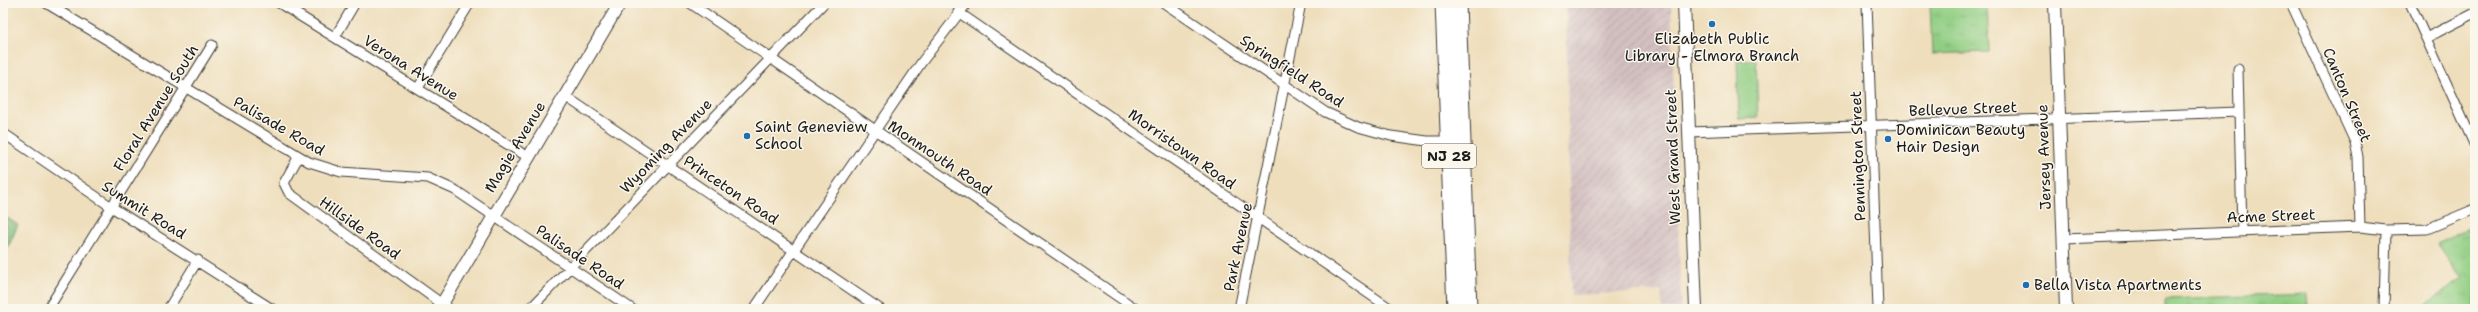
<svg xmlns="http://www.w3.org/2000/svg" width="2478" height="312" font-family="'Shantell Sans',sans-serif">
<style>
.industrial{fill:url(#industrial-furrows)}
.grass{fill:url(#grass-tufts);stroke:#56744f}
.forest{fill:url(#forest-firs);stroke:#486646}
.garden{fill:#90cd82;stroke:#56744f}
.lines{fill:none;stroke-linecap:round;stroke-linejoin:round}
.minor-casing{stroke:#3c3934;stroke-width:11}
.tertiary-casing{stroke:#3c3934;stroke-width:14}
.primary-casing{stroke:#3c3934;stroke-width:17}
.minor{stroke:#fff;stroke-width:9}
.tertiary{stroke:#fff;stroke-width:12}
.primary{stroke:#fff;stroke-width:15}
.poi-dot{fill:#1f6fb2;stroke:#fbf7ec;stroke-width:1.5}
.labels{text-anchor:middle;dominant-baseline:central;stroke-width:3;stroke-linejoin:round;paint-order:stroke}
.shield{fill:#fbf7ec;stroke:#5f5e5a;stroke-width:1}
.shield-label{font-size:14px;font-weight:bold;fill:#1c1c1c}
.poi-label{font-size:15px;fill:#1c1c1c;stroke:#fbf7ec;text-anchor:start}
.street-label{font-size:15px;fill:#1c1c1c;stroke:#fbf7ec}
</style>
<defs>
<pattern id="industrial-furrows" width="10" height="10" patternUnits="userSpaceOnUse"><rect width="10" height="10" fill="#d2bfc0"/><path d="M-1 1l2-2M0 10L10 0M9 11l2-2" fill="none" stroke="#b4a4a4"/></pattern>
<pattern id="grass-tufts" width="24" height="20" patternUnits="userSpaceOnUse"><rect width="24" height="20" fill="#90cd82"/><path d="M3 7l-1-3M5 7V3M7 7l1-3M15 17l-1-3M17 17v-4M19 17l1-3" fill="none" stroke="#7caf70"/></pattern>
<pattern id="forest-firs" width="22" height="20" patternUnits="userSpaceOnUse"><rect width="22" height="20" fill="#74b070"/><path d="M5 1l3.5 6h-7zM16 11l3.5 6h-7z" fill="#5e8e5b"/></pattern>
</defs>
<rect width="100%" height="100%" fill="#fbf7ec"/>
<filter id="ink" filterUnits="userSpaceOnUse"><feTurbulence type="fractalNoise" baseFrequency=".025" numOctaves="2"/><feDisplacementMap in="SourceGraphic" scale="8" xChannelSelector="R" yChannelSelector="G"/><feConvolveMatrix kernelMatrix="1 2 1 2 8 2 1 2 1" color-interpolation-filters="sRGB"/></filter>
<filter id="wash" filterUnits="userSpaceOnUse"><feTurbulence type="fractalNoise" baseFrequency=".012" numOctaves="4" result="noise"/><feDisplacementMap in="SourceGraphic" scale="16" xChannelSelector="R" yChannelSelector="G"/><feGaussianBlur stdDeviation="0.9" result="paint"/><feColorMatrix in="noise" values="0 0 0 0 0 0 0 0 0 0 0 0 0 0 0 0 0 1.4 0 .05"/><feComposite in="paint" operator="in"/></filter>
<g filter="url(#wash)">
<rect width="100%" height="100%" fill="#eedebc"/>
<path class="industrial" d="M1566 3H1671L1681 309H1662L1661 291 1571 295Z"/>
<path class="grass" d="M1930 3H1987L1989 52 1932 54Z
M2475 225V309H2419L2462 279 2436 243Z
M2307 294 2308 309H2165V299Z"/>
<path class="forest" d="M3 215 18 225 3 259Z"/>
<path class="garden" d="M1737 60H1756L1758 118 1739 119Z"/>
</g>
<g filter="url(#ink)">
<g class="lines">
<defs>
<path id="minor" d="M46 3 309 162 341 172 428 178 455 190 632 309
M279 3 528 157
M690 3 1136 309
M1164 3 1325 112 1358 127 1391 136 1427 141H1453
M1867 3 1878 309
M2291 3 2355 142 2358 157 2360 227
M2410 3 2475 146
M958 12 1391 309
M335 37 355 3
M2426 38 2475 13
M2238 69 2242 231
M418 88 470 3
M565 96 880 309
M1689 132 2239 112
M3 133 110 206 272 309
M299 156 284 183 289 193 449 309
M2064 239 2360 227 2386 230 2427 229 2475 209
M48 309 212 45
M168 309 198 260
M530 309 824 3
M754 309 921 63 967 3
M1239 309 1301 3
M2384 309 2386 230"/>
<path id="tertiary" d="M1684 3 1696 309
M2055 3 2066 309
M439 309 620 3"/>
<path id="primary" d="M1443 3 1455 309
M1458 3 1469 309"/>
</defs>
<use href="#minor" class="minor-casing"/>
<use href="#tertiary" class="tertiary-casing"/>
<use href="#primary" class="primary-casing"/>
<use href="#minor" class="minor"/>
<use href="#tertiary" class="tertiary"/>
<use href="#primary" class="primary"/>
</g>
</g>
<g class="poi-dot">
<circle cx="1712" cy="24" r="4"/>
<circle cx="747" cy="136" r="4"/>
<circle cx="1888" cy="139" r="4"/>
<circle cx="2026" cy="285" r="4"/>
</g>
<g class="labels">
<rect class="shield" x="1422" y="144" width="54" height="24" rx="3"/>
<g class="shield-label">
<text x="1449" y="156">NJ 28</text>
</g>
<g class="poi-label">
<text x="1712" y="39" text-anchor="middle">Elizabeth Public<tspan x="1712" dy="17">Library - Elmora Branch</tspan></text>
<text x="755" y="127">Saint Geneview<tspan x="755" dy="17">School</tspan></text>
<text x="1896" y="130">Dominican Beauty<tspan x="1896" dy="17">Hair Design</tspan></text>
<text x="2034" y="285">Bella Vista Apartments</text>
</g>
<g class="street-label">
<text transform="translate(411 68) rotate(32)">Verona Avenue</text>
<text transform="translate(1292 71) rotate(33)">Springfield Road</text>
<text transform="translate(2347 95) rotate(67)">Canton Street</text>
<text transform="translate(156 108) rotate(-58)">Floral Avenue South</text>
<text transform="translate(1963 109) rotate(-2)">Bellevue Street</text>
<text transform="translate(279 126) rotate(30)">Palisade Road</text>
<text transform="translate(666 146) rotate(-46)">Wyoming Avenue</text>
<text transform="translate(515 147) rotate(-59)">Magie Avenue</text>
<text transform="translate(1182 149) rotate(35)">Morristown Road</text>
<text transform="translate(1858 156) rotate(-92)">Pennington Street</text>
<text transform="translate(1673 157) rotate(-92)">West Grand Street</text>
<text transform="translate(2044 157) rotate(-92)">Jersey Avenue</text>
<text transform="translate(940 158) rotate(34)">Monmouth Road</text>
<text transform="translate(731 190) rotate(34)">Princeton Road</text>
<text transform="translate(144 210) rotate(32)">Summit Road</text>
<text transform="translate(2271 216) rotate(-2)">Acme Street</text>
<text transform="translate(360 228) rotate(36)">Hillside Road</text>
<text transform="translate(1238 247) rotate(-78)">Park Avenue</text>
<text transform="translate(580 257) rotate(34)">Palisade Road</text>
</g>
</g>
<rect width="2478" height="312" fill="none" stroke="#fbf7ec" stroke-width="16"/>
</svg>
